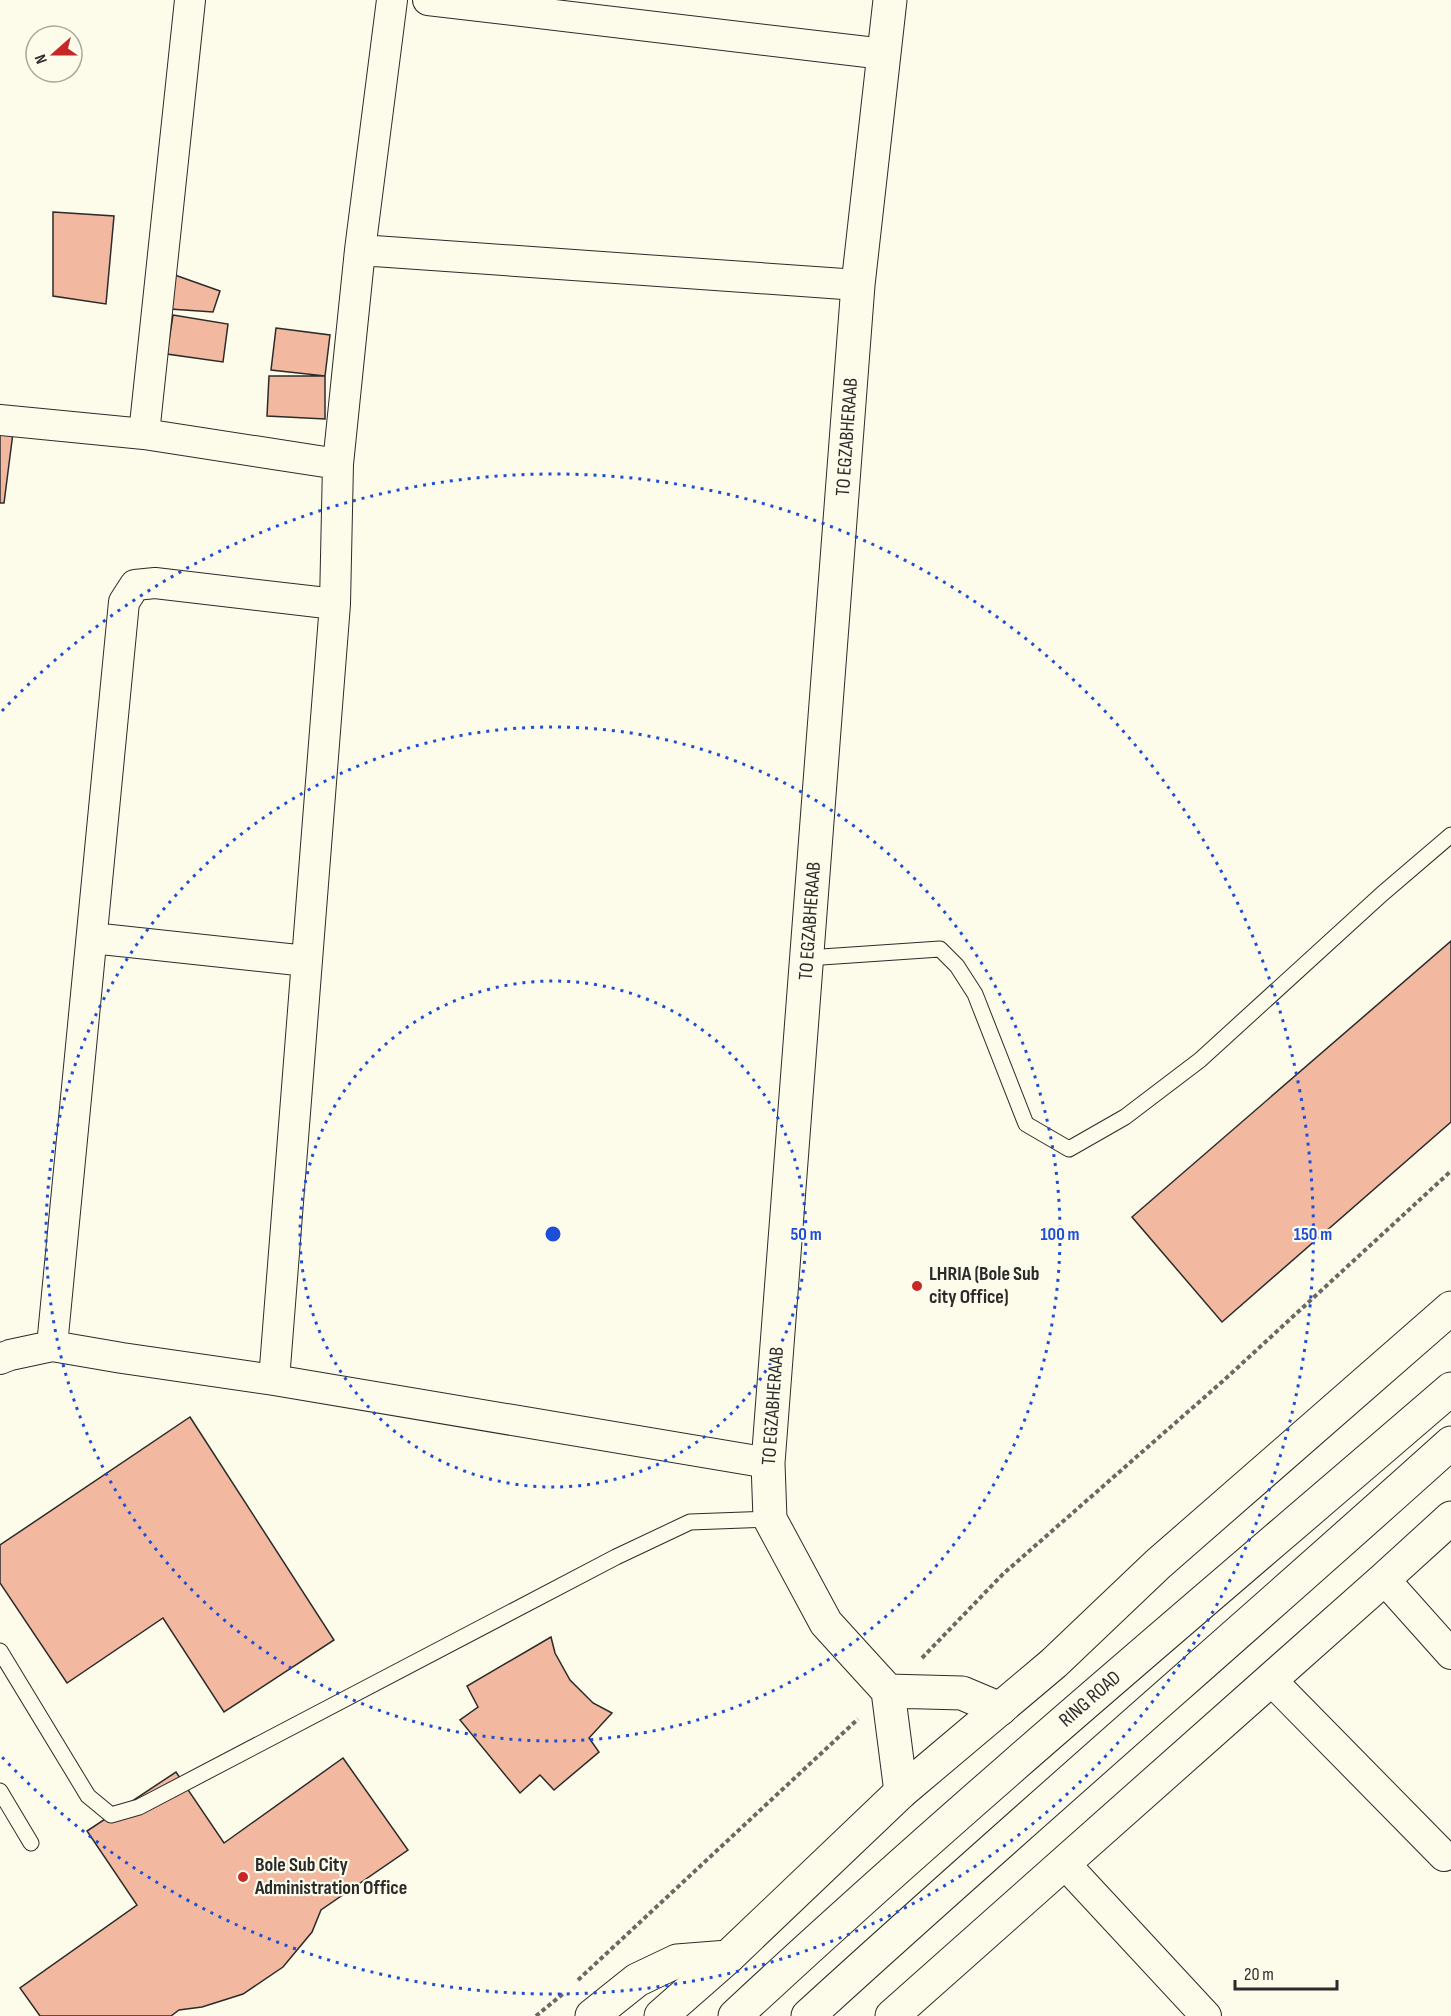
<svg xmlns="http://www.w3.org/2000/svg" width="1451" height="2016" font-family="'Sofia Sans Condensed',sans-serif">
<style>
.building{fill:#f2b8a0;stroke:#2b2b2b;stroke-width:1.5}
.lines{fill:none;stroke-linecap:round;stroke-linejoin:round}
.service-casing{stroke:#2b2b2b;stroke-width:17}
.minor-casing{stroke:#2b2b2b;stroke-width:32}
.secondary-casing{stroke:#2b2b2b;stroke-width:35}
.primary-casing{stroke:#2b2b2b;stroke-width:35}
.trunk-casing{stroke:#2b2b2b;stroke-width:35}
.path{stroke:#6a6964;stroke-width:4;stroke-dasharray:4.5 3;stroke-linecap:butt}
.service{stroke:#fdfbea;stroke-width:15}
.minor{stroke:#fdfbea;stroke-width:30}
.secondary{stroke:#fdfbea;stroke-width:33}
.primary{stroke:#fdfbea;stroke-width:33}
.trunk{stroke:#fdfbea;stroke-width:33}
.ring{fill:none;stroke:#1d4ed8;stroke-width:3;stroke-dasharray:3 6}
.poi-dot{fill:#c62828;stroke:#fdfbea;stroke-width:2}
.labels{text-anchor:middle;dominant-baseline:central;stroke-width:4.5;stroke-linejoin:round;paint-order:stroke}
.street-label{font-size:20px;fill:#2b2b2b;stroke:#fdfbea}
.poi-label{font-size:20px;font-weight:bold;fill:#2b2b2b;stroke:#fdfbea;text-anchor:start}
.centre{fill:#1d4ed8;stroke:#fdfbea;stroke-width:3}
.ring-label{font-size:18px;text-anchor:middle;font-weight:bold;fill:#1d4ed8;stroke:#fdfbea;stroke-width:4.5;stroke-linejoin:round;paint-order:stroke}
</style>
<rect width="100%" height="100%" fill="#fdfbea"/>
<path class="building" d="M53 212 114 216 106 304 53 296Z
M172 274 220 291 213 312 170 309Z
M173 315 228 324 223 362 167 354Z
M276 328 330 335 325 376 271 370Z
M269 376H325V419L267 416Z
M0 423 14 425 4 503H0Z
M1451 941V1122L1222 1322 1132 1217Z
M190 1417 334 1640 224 1712 163 1618 67 1683 0 1583V1545Z
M551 1637 555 1653 570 1680 593 1703 612 1713 589 1738 599 1752 554 1790 540 1775 520 1793 460 1720 478 1707 467 1686Z
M343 1758 408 1850 321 1910 312 1932 283 1967 243 1994 202 2007 179 2010 171 2016H40L20 1988 137 1905 87 1831 176 1772 224 1843Z"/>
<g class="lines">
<defs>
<path id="service" d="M807 958 940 949 957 966 975 994 1026 1124 1069 1149 1125 1117 1200 1060 1382 894 1451 835
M0 1651 88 1796 111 1815 139 1807 616 1557 690 1522 770 1519
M0 1791 31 1843"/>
<path id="minor" d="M428 0 884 54
M360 250 858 285
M0 420 144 434 338 464
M144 434 190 0
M92 938 307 961
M52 1346 124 602 135 585 155 583 335 604
M0 1359 10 1355 52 1346 122 1358 274 1380 768 1463
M274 1380 335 604 338 464 360 250 392 0
M1384 1579 1451 1654
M1270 1679 1444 1856
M1065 1864 1206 2016"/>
<path id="secondary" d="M890 0 858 285 768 1463 770 1519 826 1623 888 1691 962 1693 1000 1709
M888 1691 901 1792"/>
<path id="primary" d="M592 2016 637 1980 677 1961 728 1957"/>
<path id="trunk" d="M661 2016 728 1957 901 1792 1054 1663 1158 1564 1451 1308
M735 2016C967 1800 1211 1596 1451 1389
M808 2016C1020 1822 1238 1635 1451 1443
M892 2016 1384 1579 1451 1518"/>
</defs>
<use href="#service" class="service-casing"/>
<use href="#minor" class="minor-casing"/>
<use href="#secondary" class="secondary-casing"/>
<use href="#primary" class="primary-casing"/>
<use href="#trunk" class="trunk-casing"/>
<path class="path" d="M922 1658 1003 1574 1223 1381 1451 1171
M578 1980 858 1719
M536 2016 564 1993"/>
<use href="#service" class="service"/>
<use href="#minor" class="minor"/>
<use href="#secondary" class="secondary"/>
<use href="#primary" class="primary"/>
<use href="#trunk" class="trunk"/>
</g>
<g class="ring">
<circle cx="553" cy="1234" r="253"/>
<circle cx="553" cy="1234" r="507"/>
<path d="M2 711A760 760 0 1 1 2 1757"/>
</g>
<g class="poi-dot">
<circle cx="917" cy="1286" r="6"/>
<circle cx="243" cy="1877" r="6"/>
</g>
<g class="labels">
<g class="street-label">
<text transform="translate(847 437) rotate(-86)">TO EGZABHERAAB</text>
<text transform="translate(810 921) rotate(-86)">TO EGZABHERAAB</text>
<text transform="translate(773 1406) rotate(-86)">TO EGZABHERAAB</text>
<text transform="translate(1090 1699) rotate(-41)">RING ROAD</text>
</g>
<g class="poi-label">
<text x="929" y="1274">LHRIA (Bole Sub<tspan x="929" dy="23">city Office)</tspan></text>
<text x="255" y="1865">Bole Sub City<tspan x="255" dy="23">Administration Office</tspan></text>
</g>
</g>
<circle cx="553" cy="1234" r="9" class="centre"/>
<g class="ring-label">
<text x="806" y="1240">50 m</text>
<text x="1060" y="1240">100 m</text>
<text x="1313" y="1240">150 m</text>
</g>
<g transform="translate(54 54) rotate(249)"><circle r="28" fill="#fdfbea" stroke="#a9a89e" stroke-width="1.5"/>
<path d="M0-4.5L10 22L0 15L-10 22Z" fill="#c62828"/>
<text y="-9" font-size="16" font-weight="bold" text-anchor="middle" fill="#2b2b2b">N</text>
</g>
<path d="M1235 1980v9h102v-9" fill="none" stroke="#2b2b2b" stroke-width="3"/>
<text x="1244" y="1980" font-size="18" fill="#2b2b2b" stroke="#fdfbea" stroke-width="4.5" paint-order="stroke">20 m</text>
</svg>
